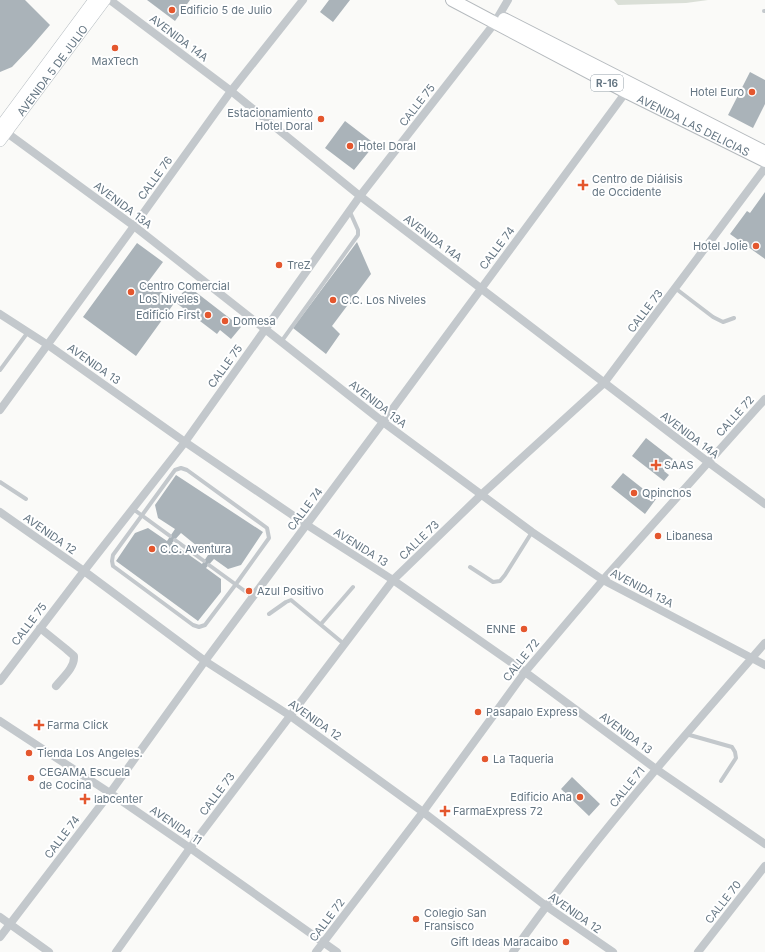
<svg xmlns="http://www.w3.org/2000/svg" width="765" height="952" font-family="Inter,sans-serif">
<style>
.green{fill:#dadfd7}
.building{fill:#aab3b9;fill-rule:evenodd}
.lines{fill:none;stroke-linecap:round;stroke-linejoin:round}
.secondary-casing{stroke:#b3babf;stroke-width:12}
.primary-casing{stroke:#b5babe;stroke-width:14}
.lane{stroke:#c3c8cc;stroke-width:4}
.street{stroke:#c3c8cc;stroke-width:8}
.secondary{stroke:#fff;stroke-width:11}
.primary{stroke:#fff;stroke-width:12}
.poi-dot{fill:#e4572e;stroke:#fff;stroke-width:1.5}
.labels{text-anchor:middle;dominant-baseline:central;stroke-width:4;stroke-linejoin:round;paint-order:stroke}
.shield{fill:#fff;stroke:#939fa8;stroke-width:1}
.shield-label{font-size:10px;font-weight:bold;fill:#657683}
.poi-label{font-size:11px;fill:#657683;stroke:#fff;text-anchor:start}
.street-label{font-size:11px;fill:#657683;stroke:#fff}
</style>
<rect width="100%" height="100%" fill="#fafaf8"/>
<path class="green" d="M614 0H708L686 3 618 5Z"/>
<path class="building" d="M0 0H25L50 25 31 47 12 67 0 72Z
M147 0H190L175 21Z
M329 0H350L333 22 320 12Z
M750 72 765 80V104L753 128 728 115Z
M345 121 375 144 354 170 325 148Z
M765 192V259L730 234 747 211 750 213Z
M357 242 371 274 332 326 340 334 326 354 293 328Z
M137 243 163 262 148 282 175 302 136 356 83 317Z
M188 286 241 327 231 339 220 330 217 334 175 302Z
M646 438 673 459 664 471 669 475 664 481 632 456Z
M623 473 656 499 645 514 611 487Z
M176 475 263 532 241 565 228 569 214 559 206 568 221 579V592L198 621 116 561 135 533 148 528 167 541 175 529 158 518 155 505ZM181 533 208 555 202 564 172 543Z
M572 777 600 804 589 816 561 789Z"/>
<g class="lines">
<defs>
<g id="secondary">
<path d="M0 127 94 0"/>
<path id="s1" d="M0 141 105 0"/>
</g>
<g id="primary">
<path id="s2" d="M452 0 626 92 765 161"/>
<path d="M504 19 765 152"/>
</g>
</defs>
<use href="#secondary" class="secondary-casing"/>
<use href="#primary" class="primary-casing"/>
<path class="lane" d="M764 11H765
M675 288 713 317 723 322 734 318
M281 342 358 235V230L350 212
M0 370 28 332
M181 468 187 470 267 528 269 538 236 584 205 625 199 627 193 625 113 566 112 561 113 555 175 470Z
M0 482 26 499
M133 509 170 536
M175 540 204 561
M209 565 253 597
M470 567 493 582 500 581 505 575 532 532
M269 614 286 602 291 600 344 644
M321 624 353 587
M686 734 732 747 735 752 736 758 721 781"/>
<path class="street" d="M110 0 231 91 360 196 708 462 765 504
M498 17 508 0
M3 130 134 226 383 422 532 532 603 580 765 665
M0 314 48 345 185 442 307 525 393 580 525 672 656 769 765 844
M0 410 134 226 231 91 303 0
M0 512 84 571 205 661 289 715 423 812 546 906 613 952
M40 628 66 649 74 656C75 668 62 678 56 686
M0 681 84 571 185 442 360 196 494 24
M0 721 110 793 190 848 337 952
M0 917 49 952
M0 937 110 793 205 661 383 422 626 92
M116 952 190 848 393 580 481 495 604 383 765 168
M316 952 423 812 525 672 603 580 765 399
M513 952C590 843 678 743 765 643
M698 952 765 866"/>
<use href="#secondary" class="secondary"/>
<use href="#primary" class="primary"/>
</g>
<g class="poi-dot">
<circle cx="172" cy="10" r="4"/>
<circle cx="115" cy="48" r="4"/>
<circle cx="752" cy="92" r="4"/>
<circle cx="321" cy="119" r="4"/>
<circle cx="350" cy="146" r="4"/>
<path d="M581 179h4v4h4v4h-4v4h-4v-4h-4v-4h4z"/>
<circle cx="756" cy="246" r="4"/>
<circle cx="279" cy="265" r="4"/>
<circle cx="131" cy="292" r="4"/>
<circle cx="333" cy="300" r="4"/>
<circle cx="208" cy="315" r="4"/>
<circle cx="225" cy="321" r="4"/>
<path d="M654 459h4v4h4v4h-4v4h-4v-4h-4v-4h4z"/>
<circle cx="634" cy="493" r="4"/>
<circle cx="658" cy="536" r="4"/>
<circle cx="152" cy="549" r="4"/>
<circle cx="249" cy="591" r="4"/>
<circle cx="524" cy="629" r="4"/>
<circle cx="478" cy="712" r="4"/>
<path d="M37 719h4v4h4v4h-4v4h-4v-4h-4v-4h4z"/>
<circle cx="29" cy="753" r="4"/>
<circle cx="485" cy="759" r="4"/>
<circle cx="31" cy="778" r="4"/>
<circle cx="580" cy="797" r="4"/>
<path d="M83 793h4v4h4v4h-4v4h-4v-4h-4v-4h4z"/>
<path d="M443 805h4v4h4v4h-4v4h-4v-4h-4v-4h4z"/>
<circle cx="416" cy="919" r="4"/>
<circle cx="566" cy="942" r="4"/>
</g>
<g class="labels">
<rect class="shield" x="591" y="75" width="32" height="16" rx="3"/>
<g class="shield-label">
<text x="607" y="83">R-16</text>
</g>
<g class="poi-label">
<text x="180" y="10">Edificio 5 de Julio</text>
<text x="115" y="61" text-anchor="middle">MaxTech</text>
<text x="744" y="92" text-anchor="end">Hotel Euro</text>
<text x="313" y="113" text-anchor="end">Estacionamiento<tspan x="313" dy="13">Hotel Doral</tspan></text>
<text x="358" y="146">Hotel Doral</text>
<text x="592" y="179">Centro de Diálisis<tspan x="592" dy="13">de Occidente</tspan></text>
<text x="748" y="246" text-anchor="end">Hotel Jolie</text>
<text x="287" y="265">TreZ</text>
<text x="139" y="286">Centro Comercial<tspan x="139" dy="13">Los Niveles</tspan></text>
<text x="341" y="300">C.C. Los Niveles</text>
<text x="200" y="315" text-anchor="end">Edificio First</text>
<text x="233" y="321">Domesa</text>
<text x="664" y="465">SAAS</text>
<text x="642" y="493">Qpinchos</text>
<text x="666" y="536">Libanesa</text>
<text x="160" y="549">C.C. Aventura</text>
<text x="257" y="591">Azul Positivo</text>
<text x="516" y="629" text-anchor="end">ENNE</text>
<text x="486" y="712">Pasapalo Express</text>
<text x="47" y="725">Farma Click</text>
<text x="37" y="753">Tienda Los Angeles.</text>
<text x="493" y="759">La Taqueria</text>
<text x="39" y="772">CEGAMA Escuela<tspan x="39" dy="13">de Cocina</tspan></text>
<text x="572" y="797" text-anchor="end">Edificio Ana</text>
<text x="94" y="799">labcenter</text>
<text x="453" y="811">FarmaExpress 72</text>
<text x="424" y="913">Colegio San<tspan x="424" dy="13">Fransisco</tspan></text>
<text x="558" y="942" text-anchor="end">Gift Ideas Maracaibo</text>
</g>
<g class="street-label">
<text transform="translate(179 38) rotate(37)">AVENIDA 14A</text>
<text stroke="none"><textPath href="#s1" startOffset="88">AVENIDA 5 DE JULIO</textPath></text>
<text transform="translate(417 105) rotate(-52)">CALLE 75</text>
<text stroke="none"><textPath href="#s2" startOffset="272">AVENIDA LAS DELICIAS</textPath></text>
<text transform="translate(155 178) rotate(-54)">CALLE 76</text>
<text transform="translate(123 205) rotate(37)">AVENIDA 13A</text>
<text transform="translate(433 238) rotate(37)">AVENIDA 14A</text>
<text transform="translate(497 248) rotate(-53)">CALLE 74</text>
<text transform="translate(645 311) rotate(-53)">CALLE 73</text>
<text transform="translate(94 364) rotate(35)">AVENIDA 13</text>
<text transform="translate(225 366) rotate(-54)">CALLE 75</text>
<text transform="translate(378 404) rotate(38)">AVENIDA 13A</text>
<text transform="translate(735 416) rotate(-48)">CALLE 72</text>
<text transform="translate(690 435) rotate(37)">AVENIDA 14A</text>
<text transform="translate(305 509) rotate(-53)">CALLE 74</text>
<text transform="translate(50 534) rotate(35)">AVENIDA 12</text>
<text transform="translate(419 540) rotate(-44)">CALLE 73</text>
<text transform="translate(361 547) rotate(32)">AVENIDA 13</text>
<text transform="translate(642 588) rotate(28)">AVENIDA 13A</text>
<text transform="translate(29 624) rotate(-53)">CALLE 75</text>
<text transform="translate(521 660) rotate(-51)">CALLE 72</text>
<text transform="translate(315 720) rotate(35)">AVENIDA 12</text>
<text transform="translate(626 733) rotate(36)">AVENIDA 13</text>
<text transform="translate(627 787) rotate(-51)">CALLE 71</text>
<text transform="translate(217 794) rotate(-53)">CALLE 73</text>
<text transform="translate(176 825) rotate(34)">AVENIDA 11</text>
<text transform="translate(62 837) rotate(-53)">CALLE 74</text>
<text transform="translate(723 902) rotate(-52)">CALLE 70</text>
<text transform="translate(575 913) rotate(35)">AVENIDA 12</text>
<text transform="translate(327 920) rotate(-53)">CALLE 72</text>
</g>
</g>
</svg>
